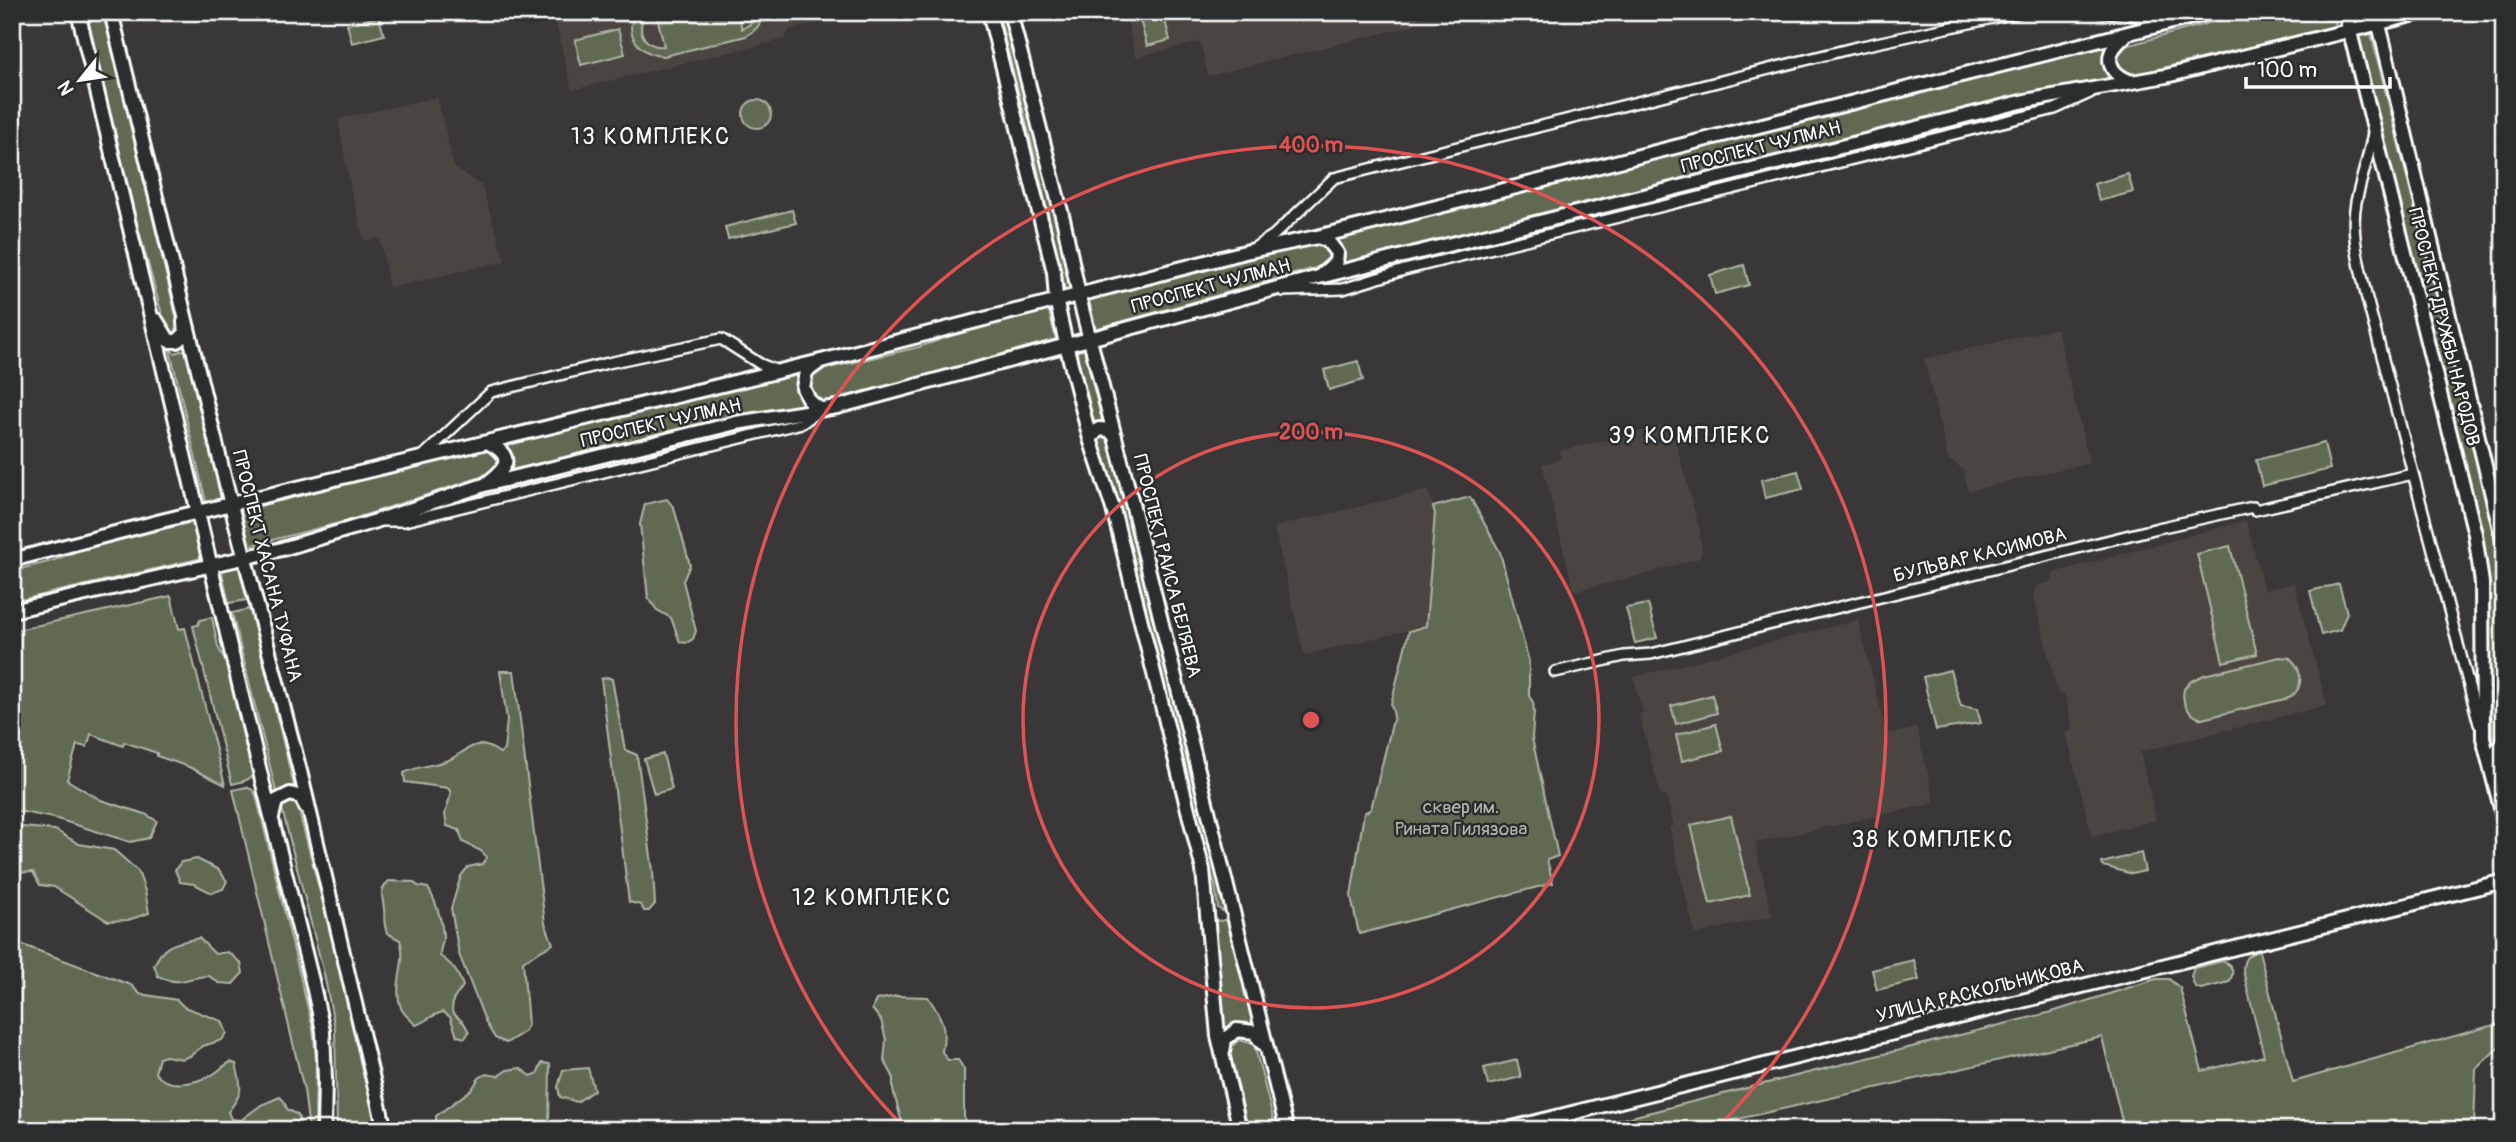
<svg xmlns="http://www.w3.org/2000/svg" width="2516" height="1142" font-family="Pangolin,sans-serif">
<style>
.built{fill:#4b4442}
.green{fill:#606b52;stroke:#b0b5a8;stroke-width:2}
.lines{fill:none;stroke-linecap:round;stroke-linejoin:round}
.street-casing{stroke:#fff;stroke-width:14}
.secondary-casing{stroke:#fff;stroke-width:18}
.street{stroke:#2a2d2e;stroke-width:9}
.secondary{stroke:#2a2d2e;stroke-width:12}
.ring{fill:none;stroke:#de5353;stroke-width:3.5}
.labels{text-anchor:middle;dominant-baseline:central;stroke-width:5;stroke-linejoin:round;paint-order:stroke}
.street-label{font-size:19px;fill:#fff;stroke:#2a2d2e}
.park-label{font-size:19px;fill:#b0b5a8;stroke:#2a2d2e}
.quarter-label{font-size:23px;letter-spacing:2px;fill:#fff;stroke:#2a2d2e}
.centre{fill:#de5353;stroke:#2a2d2e;stroke-width:3.5}
.ring-label{font-size:21px;text-anchor:middle;font-weight:bold;fill:#de5353;stroke:#2a2d2e;stroke-width:5;stroke-linejoin:round;paint-order:stroke}
</style>
<rect width="100%" height="100%" fill="#393737"/>
<filter id="ink" filterUnits="userSpaceOnUse"><feTurbulence type="fractalNoise" baseFrequency=".0143" numOctaves="2"/><feDisplacementMap in="SourceGraphic" scale="14" xChannelSelector="R" yChannelSelector="G"/><feConvolveMatrix kernelMatrix="1 2 1 2 8 2 1 2 1" color-interpolation-filters="sRGB"/></filter>
<g filter="url(#ink)">
<path class="built" d="M553 12H864L789 30 785 39 572 90Z
M1125 12H1425L1412 26 1208 76 1200 42 1136 57Z
M437 97 454 167 482 186 505 261 389 288 380 238 365 241 351 191 338 119Z
M2057 328 2089 463 1968 491 1963 469 1948 459 1924 359Z
M1671 424 1701 535 1699 536 1702 550 1700 558 1643 575 1574 591 1542 464 1561 459 1560 451Z
M1428 490 1435 513 1426 626 1304 655 1274 527Z
M2246 520 2264 590 2294 583 2327 705 2140 752 2156 820 2092 836 2066 732 2073 730 2064 693 2058 694 2033 593 2038 585 2052 582 2053 573Z
M1858 620 1887 734 1917 728 1935 803 1755 843 1772 916 1695 934 1669 827 1674 826 1666 796 1661 797 1639 714 1643 713 1633 677Z"/>
<path class="green" d="M86 12H104L179 329 174 334H171L166 329 138 227Z
M636 12H648C633 27 644 49 664 46L656 12H738L742 29 753 22 757 12H764C761 24 757 30 746 36L664 56C641 56 622 34 636 12Z
M998 12H1006L1073 287 1065 289 1034 152Z
M1138 12H1163L1170 40 1147 46Z
M2248 12H2333L2336 26 2133 75C2122 73 2117 67 2118 56L2126 46Z
M379 17 384 35 352 43 347 24Z
M618 29 625 54 581 65 575 40Z
M2371 34 2504 565V733L2493 739 2484 544 2356 38Z
M2109 44C2103 58 2104 68 2113 80L1342 267C1348 254 1343 246 1333 238Z
M743 114a14 14 0 1 1 28 0a14 14 0 1 1-28 0Z
M2128 174 2133 192 2099 201 2094 184Z
M792 210 796 223 728 239 725 227Z
M1316 242C1331 245 1336 258 1322 266L1096 329 1089 300Z
M1744 265 1749 285 1715 294 1710 275Z
M1048 308 1056 339 872 391 831 400 822 401 811 393 809 384 811 378 821 370 919 347 956 334Z
M188 346 222 499 206 502 170 350 175 353 184 350Z
M1084 349 1103 424 1095 426 1076 352Z
M1358 361 1363 380 1329 390 1324 370Z
M800 370C792 383 795 394 805 405L692 427 510 474C514 461 513 453 503 444Z
M1097 434 1107 436 1227 907 1222 911 1218 908 1215 884 1203 851Z
M2324 443 2330 469 2262 486 2256 460Z
M482 448 490 449 499 458V464L490 474 350 520 249 546 241 511Z
M1798 471 1803 489 1765 498 1761 480Z
M1470 497 1500 552 1529 662V696L1533 702 1534 712 1532 738 1558 856 1547 860 1553 883 1359 934 1351 896 1364 813 1371 809 1394 716 1391 704 1409 631 1426 626 1435 513 1433 507Z
M667 499 674 508 690 565 683 581 696 631 693 639 686 643 680 642 671 618 657 610 648 598 640 524 645 504Z
M193 522 202 558 12 602V571L52 561 84 548Z
M2230 546 2257 654 2223 662 2197 554Z
M238 563 247 600 229 603 221 568Z
M2339 584 2347 613 2340 630 2321 635 2310 591Z
M171 596 179 629 185 628 225 785 189 767 157 756V753L124 742 123 746 91 734 87 747 77 745 67 780 101 800 145 814 157 821 149 838 130 842 54 818 12 810V631Z
M1648 604 1657 638 1635 643 1626 608Z
M250 609 295 790 288 788 277 795 232 613Z
M212 617 218 647 230 670 254 769C253 781 243 781 232 784L193 626 198 625 200 620Z
M2280 657 2290 658C2303 670 2305 688 2289 698L2202 719C2188 715 2181 703 2184 689L2191 681 2204 675Z
M1950 670 1961 706 1977 709 1981 723 1936 730 1923 677Z
M500 671H514L545 923 553 944 523 961 528 1025 524 1032 506 1043 495 1038 486 1023 459 954 451 908 461 876 468 867 482 864 487 857 481 851 463 842 459 830 447 826 445 814 451 793 448 788 405 782 404 773C417 766 431 766 446 761 469 753 471 734 500 753L504 750 507 720Z
M607 677 612 679 625 750 637 755 653 871 655 904 649 911H644L641 905 629 902 601 679Z
M1712 695 1717 713 1676 724 1671 706Z
M1716 724 1723 751 1682 761 1676 735Z
M663 754 672 789 654 794 644 759Z
M246 787 253 790 256 795 313 1029 316 1058 315 1130H309L304 1090 233 790Z
M293 799 297 804 337 956 363 1074 379 1130H337L335 1029 324 974 281 805Z
M1731 816 1750 895 1710 904 1691 825Z
M12 826 55 830 79 844 114 850 138 871 145 891 149 913 128 920 108 921 54 887 40 885 33 872 12 873Z
M2141 853 2145 871 2132 874 2103 866 2102 863Z
M197 859 219 870 227 881 223 889 212 893 194 884 180 882 175 870 181 862Z
M389 881 413 882 418 886 428 888C436 901 443 923 443 939 442 945 440 949 440 956 452 964 458 972 463 986L453 1000 452 1012 464 1023 469 1032 465 1038 457 1036 450 1017 443 1012C431 1015 425 1022 416 1025 411 1020 403 1014 401 1008 392 985 408 962 400 940L387 933C383 924 385 918 384 909 383 896 378 892 389 881Z
M1229 918 1255 1029 1222 1035 1214 920 1221 921Z
M199 938 215 954 228 952 241 963 243 973 233 984 219 983 209 976C187 976 181 988 158 976L154 965C164 943 176 943 199 938Z
M12 941 131 985 140 994 177 1000 184 1007 222 1021 227 1033 222 1040 203 1046 190 1056 182 1059 166 1056 159 1058 155 1073C168 1090 196 1083 212 1075 219 1071 224 1065 231 1062L236 1064C242 1088 244 1092 228 1112L231 1119 241 1120 261 1105 280 1097 284 1101 287 1109 298 1115 302 1130H12Z
M2259 951 2293 1082 2504 1022V1042L2476 1069 2474 1130H2124L2102 1037 1711 1125 1709 1130H1579L2052 1012 2156 979H2169L2180 988 2202 1071 2264 1056 2243 971C2243 959 2247 954 2259 951Z
M1914 960 1919 980 1877 990 1872 970Z
M2223 961C2233 965 2235 973 2229 982L2201 989 2195 987 2191 976 2194 968Z
M897 996 928 997C942 1018 947 1026 942 1052L948 1060H958L964 1069V1118L975 1130H904L893 1090V1076L884 1060 886 1040 881 1020 872 1009 876 1000Z
M1239 1040 1254 1044 1276 1130H1248L1229 1054 1231 1047Z
M1517 1060 1521 1077 1488 1085 1484 1068Z
M542 1063 550 1064 549 1130H460L457 1125 448 1130 436 1129V1116L472 1089 479 1078 486 1074 498 1076 507 1070 520 1068 531 1076 537 1074Z
M588 1068 594 1090 577 1102 560 1097 558 1087 563 1070Z"/>
<g class="lines">
<defs>
<path id="street" d="M2099 12 2172 19
M2373 133C2369 156 2361 179 2356 202 2350 233 2360 265 2366 295L2479 724
M1254 248 1274 235 1334 178 1853 48 2021 12
M1283 291 1343 289 1404 270 2055 109 2090 93
M424 455 491 392 608 363 721 339 760 364 775 370
M385 521H405L802 423 817 412
M1555 672 1624 656 1651 654 2158 528 2253 507 2255 510 2413 474"/>
<path id="secondary" d="M78 12 262 780 312 981 323 1031 325 1079 324 1130
M111 12 231 505 300 771 385 1130
M989 12 1054 272 1056 299 1066 344 1090 439 1113 509 1203 870 1218 1036 1240 1130
M1010 12 1064 223 1081 305 1133 507 1287 1130
M2345 12 2475 534 2482 583 2483 738 2504 820
M2376 12 2504 545
M2124 37C2103 54 2106 73 2132 82
M1317 237 1327 240 1337 253 1336 262 1322 274
M156 320 169 341H177L185 334 184 322
M817 364 806 372 803 388 810 402 820 409
M1090 439 1099 429 1109 430 1115 436
M487 483C507 468 515 457 489 443
M12 560 161 521 821 361 1249 251 1317 237 2212 12
M12 611 282 549 376 521 484 485 736 423 837 407 1315 278 2025 101 2166 76 2424 12
M2493 768 2495 752 2504 743
M272 817 276 801 290 794 301 797 306 807
M1223 1052 1225 1039 1237 1030 1254 1032 1262 1043
M1504 1130 2504 881"/>
</defs>
<use href="#street" class="street-casing"/>
<use href="#secondary" class="secondary-casing"/>
<use href="#street" class="street"/>
<use href="#secondary" class="secondary"/>
</g>
</g>
<g class="ring">
<circle cx="1311" cy="720" r="288"/>
<path d="M904 1127A575 575 0 1 1 1718 1127"/>
</g>
<g class="labels">
<g class="street-label">
<text transform="translate(1761 147) rotate(-14)">ПРОСПЕКТ ЧУЛМАН</text>
<text transform="translate(1211 286) rotate(-15)">ПРОСПЕКТ ЧУЛМАН</text>
<text transform="translate(2444 327) rotate(76)">ПРОСПЕКТ ДРУЖБЫ НАРОДОВ</text>
<text transform="translate(661 423) rotate(-13)">ПРОСПЕКТ ЧУЛМАН</text>
<text transform="translate(1980 555) rotate(-14)">БУЛЬВАР КАСИМОВА</text>
<text transform="translate(267 566) rotate(76)">ПРОСПЕКТ ХАСАНА ТУФАНА</text>
<text transform="translate(1167 566) rotate(76)">ПРОСПЕКТ РАИСА БЕЛЯЕВА</text>
<text transform="translate(1980 991) rotate(-14)">УЛИЦА РАСКОЛЬНИКОВА</text>
</g>
<g class="park-label">
<text x="1461" y="807">сквер им.<tspan x="1461" dy="22">Рината Гилязова</tspan></text>
</g>
<g class="quarter-label">
<text x="651" y="136">13 КОМПЛЕКС</text>
<text x="1690" y="435">39 КОМПЛЕКС</text>
<text x="1933" y="839">38 КОМПЛЕКС</text>
<text x="872" y="897">12 КОМПЛЕКС</text>
</g>
</g>
<circle cx="1311" cy="720" r="10" class="centre"/>
<g class="ring-label">
<text x="1311" y="152">400 m</text>
<text x="1311" y="439">200 m</text>
</g>
<rect width="2516" height="1142" fill="none" stroke="#2a2d2e" stroke-width="42"/>
<rect x="21" y="21" width="2474" height="1100" fill="none" stroke="#fff" stroke-width="2.5" filter="url(#ink)"/>
<g transform="translate(80 80) rotate(240)" stroke="#2a2d2e" stroke-width="5" paint-order="stroke">
<path d="M0-5L12 26L0 18L-12 26Z" fill="#ffffff"/>
<text y="-10" font-size="19" font-weight="bold" text-anchor="middle" fill="#ffffff">N</text>
</g>
<path d="M2246 77v10h144v-10" fill="none" stroke="#ffffff" stroke-width="3.5"/>
<text x="2257" y="77" font-size="21" fill="#ffffff" stroke="#2a2d2e" stroke-width="5" paint-order="stroke">100 m</text>
</svg>
